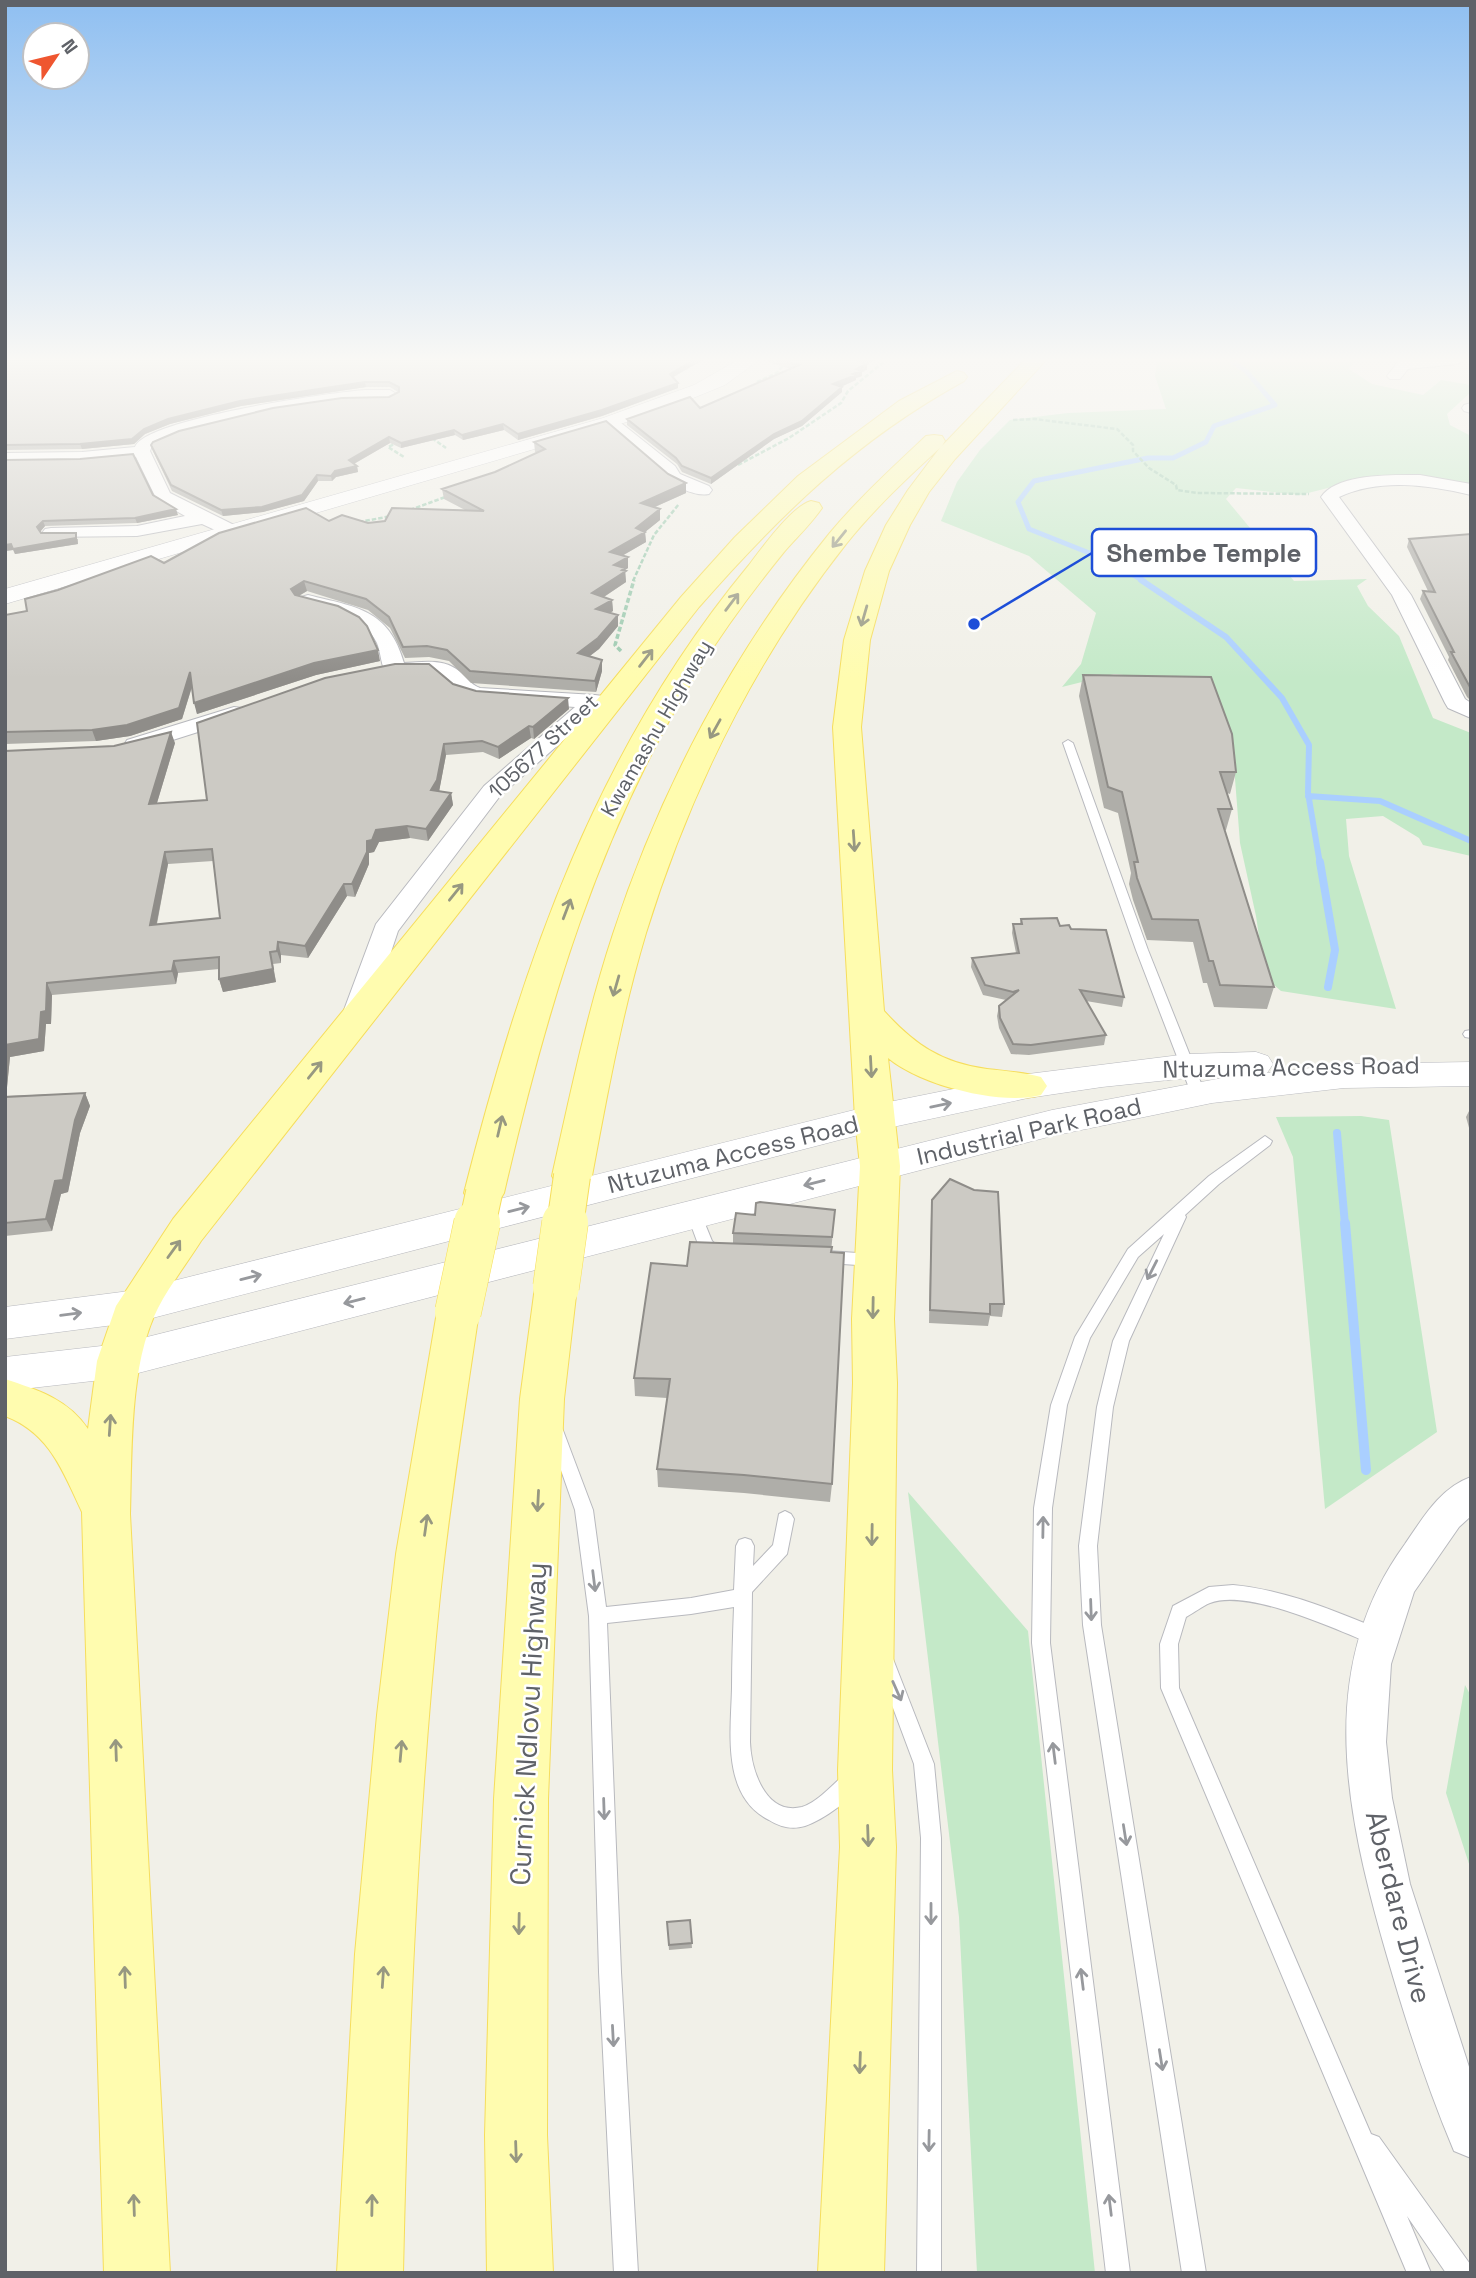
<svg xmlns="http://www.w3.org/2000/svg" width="1476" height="2278" font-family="'Space Grotesk',sans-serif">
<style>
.green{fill:#c4e9c8}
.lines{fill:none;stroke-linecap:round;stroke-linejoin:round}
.stream-far3{stroke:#aacfff;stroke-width:5}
.stream-far2{stroke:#aacfff;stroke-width:6}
.stream-far1{stroke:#aacfff;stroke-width:8}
.stream{stroke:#aacfff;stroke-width:10}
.service-casing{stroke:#b8b9be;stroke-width:2}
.minor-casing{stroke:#b8b9be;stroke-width:2}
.tertiary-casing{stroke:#b8b9be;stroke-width:1}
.primary-casing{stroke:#f6dd5c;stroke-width:2}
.path-far1{stroke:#9ccaaf;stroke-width:2.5;stroke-dasharray:4.5 2;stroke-linecap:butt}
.path{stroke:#9ccaaf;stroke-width:3.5;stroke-dasharray:5 2.5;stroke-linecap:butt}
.service{fill:#fff;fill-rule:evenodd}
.minor{fill:#fff;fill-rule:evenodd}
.tertiary{fill:#fff;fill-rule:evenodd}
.primary{fill:#fffcaf;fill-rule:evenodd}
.primary-bridge-far1-casing{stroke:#f6dd5c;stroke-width:38;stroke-linecap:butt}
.primary-bridge-casing{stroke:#f6dd5c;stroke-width:47;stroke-linecap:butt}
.primary-bridge-far1{stroke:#fffcaf;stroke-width:36}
.primary-bridge{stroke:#fffcaf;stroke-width:46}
.wall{fill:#afaea9;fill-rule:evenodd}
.shaded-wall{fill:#8f8d89}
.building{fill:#cccac4;stroke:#8f8d89;stroke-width:2;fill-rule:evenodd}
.oneway{stroke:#979881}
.oneway2{stroke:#97999d}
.labels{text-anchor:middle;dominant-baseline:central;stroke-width:5;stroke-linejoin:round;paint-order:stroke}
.far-street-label{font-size:21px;fill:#5f6268;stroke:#fff}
.street-label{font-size:24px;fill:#5f6268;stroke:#fff}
.near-street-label{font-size:28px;fill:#5f6268;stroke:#fff}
.leader{fill:none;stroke:#1d4ed8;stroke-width:2.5}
.callout-dot{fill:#1d4ed8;stroke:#fff;stroke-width:2.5}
.callout{fill:#fff;stroke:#1d4ed8;stroke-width:2.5}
.callout-label{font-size:26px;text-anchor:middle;font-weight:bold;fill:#5f6268}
</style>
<rect width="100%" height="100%" fill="#f1f0e8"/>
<path class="green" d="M1157 360H1356L1349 369 1372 384 1423 395 1441 380 1471 385V392L1447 414 1450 425 1471 436V487L1364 479 1300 495 1236 488 1226 499 1294 581 1367 579 1357 586 1368 606 1399 636 1433 718 1471 733V856L1423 845 1419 838 1383 816 1346 819 1349 856 1396 1009 1281 991 1265 977 1256 916 1240 843 1234 766 1162 679 1114 674 1062 687 1081 664 1096 613 1029 556 941 521 957 482 980 450 1010 420 1068 413 1166 409 1155 376Z
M1361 1116 1389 1120 1437 1432 1325 1509 1293 1157 1276 1117Z
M908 1492 1028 1631 1095 2273H977L959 1917Z
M1465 1685 1471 1696V1870L1446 1793Z"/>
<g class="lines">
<path class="stream-far3" d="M1144 581 1107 560 1029 529 1018 502 1034 481 1148 458H1173L1206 442 1214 426 1275 405 1246 371 1230 360"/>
<path class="stream-far2" d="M1141 580 1226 637 1282 698 1309 745 1308 793 1320 864
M1308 796 1380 801 1471 841"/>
<path class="stream-far1" d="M1320 862 1335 950 1328 987
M1337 1133 1345 1225"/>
<path class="stream" d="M1345 1223 1366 1470"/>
<defs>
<path id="service" d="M1068 740 1073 743 1148 950 1205 1093 1203 1096 1198 1098 1191 1093 1136 950 1063 743Z
M1471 1030V1038L1465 1037 1463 1034 1465 1031Z
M1265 1136 1272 1141 1270 1145 1219 1184 1185 1215 1186 1217 1129 1341 1113 1407 1097 1546 1101 1625 1206 2273H1182L1083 1625 1079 1546 1097 1407 1113 1341 1164 1234 1138 1257 1090 1338 1067 1405 1052 1508 1050 1643 1130 2273H1106L1032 1643 1034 1508 1051 1405 1075 1337 1128 1249 1209 1176Z
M694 1209 699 1210 701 1214 712 1241 724 1252 721 1256H707L698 1244 687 1214 689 1210Z
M827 1251 873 1254 878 1256 881 1260 878 1264 873 1266 827 1263 822 1261 819 1257 822 1253Z
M556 1426 562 1428 564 1433 593 1510 606 1607 691 1598 734 1590 736 1546 739 1540 745 1538 751 1540 754 1546 753 1566 773 1545 779 1514 785 1511 791 1514 794 1519 787 1554 752 1592 750 1742C751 1769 765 1816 802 1807 818 1802 833 1784 846 1773L853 1770 860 1773 863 1780C855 1798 823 1820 805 1826 792 1830 780 1827 769 1820 721 1796 731 1731 732 1688 732 1661 733 1634 734 1607L691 1614 607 1623 621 1972 638 2273H614L599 1972 589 1616 575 1510 548 1433 550 1428Z
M1233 1585C1287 1590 1334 1611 1384 1631L1386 1637 1384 1643 1377 1646C1339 1631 1249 1588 1210 1603 1202 1606 1194 1613 1186 1617L1178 1644 1179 1688 1371 2134 1379 2137 1470 2264 1471 2273H1446L1407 2216 1431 2273H1407L1161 1688 1160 1644 1173 1606 1209 1587Z
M886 1656 893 1659 934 1764 941 1838V2273H917L921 1838 914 1764 877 1665 879 1659Z"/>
<path id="minor" d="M1409 360H1464L1457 364 1408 369 1400 379H1390L1387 376 1398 362Z
M366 390H390L398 395 390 400 343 401 274 411 180 434 152 446 150 451 170 493 240 528 243 532 240 536H228L202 524 137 536 45 537 42 533 45 529 51 528 137 526 185 516 157 500 136 457 82 462 5 463V453L82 452 135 447C145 419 332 392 366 390Z
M1471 403V413L1464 411 1462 408 1464 405Z
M610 417 616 419 675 466 680 474 709 486 712 490 709 494C695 497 669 485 662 473L604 425 602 422 604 419Z
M1420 475 1471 484V495C1428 485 1380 478 1339 497L1411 595 1465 699 1471 703V718L1448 708 1445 703 1392 595 1321 497C1337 473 1394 475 1420 475Z
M308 595C356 607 389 609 404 663 423 662 443 658 459 671 468 677 469 684 480 688L595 695 618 698 621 703 618 708 599 709 500 796 398 931 369 1018 365 1024 355 1027 345 1024 341 1018 376 924 484 786 575 707 478 700 456 693 446 680 435 674 386 673C381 666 381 653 377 643 364 615 328 612 301 605L298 601 301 597Z
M234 707 242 708 245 713 242 718 135 752 127 750 124 745 127 740Z
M1471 1477V1516L1459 1527 1414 1592 1391 1664 1386 1742 1392 1798 1410 1884 1471 2073V2158L1454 2151C1427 2087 1406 2022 1387 1956 1347 1817 1313 1670 1405 1544 1423 1518 1440 1488 1471 1477Z"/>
<path id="tertiary" d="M738 360H759L725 385 654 414 5 604V589L603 418 694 385Z
M1256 1052 1268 1056 1273 1064 1267 1073 1344 1064 1471 1062V1086L1344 1088 1212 1103 1052 1136 119 1378 5 1391V1357L119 1344 1052 1110 1233 1076 1188 1078 1102 1087 1028 1098 874 1131 137 1322 5 1339V1307L137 1290 874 1105 1028 1074 1188 1054Z"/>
<path id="primary" d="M1025 360H1046L955 459 929 492 910 525 889 571 870 640 861 727 884 1011C914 1044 941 1063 987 1069 1005 1071 1023 1072 1041 1077L1047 1086 1041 1095C1001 1106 920 1085 888 1058L900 1166 894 1319 897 1383 892 1770 896 1847 884 2273H818L840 1847 838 1770 853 1383 852 1319 860 1166 855 1118 833 727 844 640 865 571 886 525 908 490 939 449Z
M957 371 964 373 967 377 964 381C855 441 780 515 699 607L201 1241C187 1263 170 1285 158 1308 129 1364 132 1452 130 1514L170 2273H104L82 1512C63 1472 50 1433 5 1416V1379C38 1390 68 1399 88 1429L97 1361 116 1306 173 1219 681 597 735 537 798 476 899 401Z
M934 435 942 436 945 441 942 446C908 477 875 508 846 544 755 659 689 794 646 933 622 1013 607 1095 592 1176L586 1186 572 1190 558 1186 552 1176C570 1095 587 1013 613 934 660 790 733 652 829 534 858 499 892 468 926 436Z
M811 501 819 503 822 508C811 524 797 537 784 552 754 589 725 628 700 668 598 832 547 1007 504 1193L498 1203 484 1208 470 1203 464 1193C523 962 595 751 749 565 762 548 792 506 811 501Z
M556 1271 571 1275 577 1287 564 1399 548 1799 547 2135 553 2273H487L485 2135 494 1799 520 1399 535 1287 541 1275Z
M458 1295 473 1300 479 1312C465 1406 450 1501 440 1596 417 1820 408 2047 403 2273H337L355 1954 377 1715 396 1554 437 1312 443 1300Z"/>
</defs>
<use href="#service" class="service-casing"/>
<use href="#minor" class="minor-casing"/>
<use href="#tertiary" class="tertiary-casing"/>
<use href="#primary" class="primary-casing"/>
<path class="path-far1" d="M757 382 777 373 787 360
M1013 420 1034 419 1117 429 1133 445V451L1149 468 1176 485 1177 490 1197 493 1309 494
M432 438 446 448
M399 442 388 447 404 457
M738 465 789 438 841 403 848 391 886 360
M410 510 448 496
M359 522 392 516
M633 581 654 535 679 504"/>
<path class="path" d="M621 651 615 645 634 580"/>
<use href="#service" class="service"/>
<use href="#minor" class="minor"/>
<use href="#tertiary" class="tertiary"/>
<use href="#primary" class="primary"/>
<defs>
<path id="primary-bridge-far1" d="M477 1225 484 1193
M565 1225 572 1176"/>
<path id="primary-bridge" d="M556 1287 565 1223
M458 1312 477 1223"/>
</defs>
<use href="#primary-bridge-far1" class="primary-bridge-far1-casing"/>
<use href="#primary-bridge" class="primary-bridge-casing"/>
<use href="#primary-bridge-far1" class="primary-bridge-far1"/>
<use href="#primary-bridge" class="primary-bridge"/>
</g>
<path class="wall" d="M5 360 673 377 678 388 602 416 518 440 504 430 463 440 455 435 401 448 390 443 354 464 357 466 358 472 336 477 332 481H318L304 501 263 512 223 516 172 491 153 451 151 445 389 397 398 392 390 387H366L241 406 170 424 145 434 134 444 82 449 5 450Z
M761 360H876L865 364H867V370L862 371V376L856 378V380L841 387 842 392 802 426 774 439 711 484 682 472 677 464 627 425V419L700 408 791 369Z
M534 442 668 474 686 483V493L655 507 660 509V520L645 532 646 542 622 556 628 568 625 570 626 582 604 597 612 600 613 611 609 613 618 626 599 649 590 656 602 671 596 692 471 683 449 661 429 657 405 658 390 628 368 610 307 591 299 596 380 661 316 675 197 714 192 687 182 719 130 736 96 741 5 744V615L27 611 164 563 329 521 368 523 465 510 444 499 442 489 495 472 537 453 535 452Z
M5 460 153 495 178 515 137 523 45 526 40 532 41 533 78 539V544L15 554 13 550 5 551Z
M1471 534V701L1467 697 1448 660 1449 657 1420 599 1423 591H1428L1407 547 1409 539Z
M1083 675 1236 772 1230 794 1227 793 1232 809 1226 830H1225L1274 987 1267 1009 1214 1007 1207 983H1203L1193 942 1147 940 1133 900 1129 884 1131 873 1118 813 1104 808 1079 696Z
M453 684 476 691 569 709 534 739 531 738 499 759 483 752 446 755 439 791 451 793 453 805 428 841 410 838 379 842 374 852 369 853V864L355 897 347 896 308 958 281 955V963L273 964 276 982 223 992 219 979V969L178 973 176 984 52 995 51 1024H46L44 1051 10 1057 6 1096 85 1093 90 1106 80 1133 68 1192 61 1194 52 1231 5 1236V751L175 743 157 803 207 800ZM213 861 220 918 157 924 168 864Z
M1021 919 1060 926 1071 929 1124 997 1122 1007 1086 1001 1106 1035 1104 1045 1029 1055 1011 1054 999 1028 997 1016 999 1006 1006 1000 983 995 971 967 972 958 1016 953 1012 933 1013 924H1020Z
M1471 1107V1135L1466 1117Z
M932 1200 1004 1304 1002 1317 990 1316 988 1326 929 1323 931 1212Z
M835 1210 831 1252 832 1484 830 1502 744 1493 658 1487 657 1469 667 1398 635 1396 634 1378 733 1243V1233L755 1215Z
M1471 1348V1367L1469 1352Z
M690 1920 692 1948 669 1950 667 1922Z"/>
<path class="shaded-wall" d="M694 360H703L670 379V374Z
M862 360H876L858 367V361Z
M867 364V370L862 371V376L856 378V380L833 390V384L856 369Z
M365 382 366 387 241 406 170 424 145 434 134 444 82 449 80 444 144 429 168 419 240 401Z
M678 383V388L602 416 518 440V434Z
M842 387V392L802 426 774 439 711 484V478Z
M503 424 504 430 463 440 462 435Z
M454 430 455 435 401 448V443Z
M389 437 390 443 350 466 349 460Z
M357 466 358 472 336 477 332 481 331 476 335 471Z
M317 475 318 481 304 501 263 512 223 516 221 510Z
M686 483V493L641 513V503Z
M176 509 178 515 137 523 135 518Z
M660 509V520L645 532 646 542 611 562 610 552 636 528Z
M43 521 45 526 39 533 37 527Z
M76 533 78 544 15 554 13 549Z
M11 544 13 550 5 551V545Z
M628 557V568L625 570 626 582 593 604 592 593 614 565Z
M304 581 307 591 293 599 291 589Z
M612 600 613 611 597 620 596 609Z
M618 615V626L599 649 579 664 578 653Z
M378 650 380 661 316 675 197 714 194 703 314 663Z
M602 660V671L596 692 595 681Z
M190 672 193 683 182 719 130 736 96 741 92 730Z
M568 698 569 709 534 739 533 727Z
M529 726 531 738 499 759 498 747Z
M171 732 175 743 153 816 149 804Z
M444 744 446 755 439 792 431 790Z
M451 793 453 805 428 841 426 829Z
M407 826 410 838 379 842 374 852 369 853V864L355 897 352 884 367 841 376 830Z
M165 852 168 864 154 937 150 925Z
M344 884 347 896 308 958 305 946Z
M278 942 281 955V963L277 951Z
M270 952 276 982 223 992 219 979Z
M174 961 178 973 176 984 172 971Z
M47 983 52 995 51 1024H46L44 1051 10 1057 5 1108V1045Z
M85 1093 90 1106 80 1133 68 1192 61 1194 52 1231 46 1219 55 1181 75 1120Z"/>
<path class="building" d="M5 360H694L670 374 678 383 602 410 518 434 503 424 462 435 454 430 401 443 389 437 349 460 357 466 335 471 331 476 317 475 302 495 262 507 221 510 171 485 151 445 153 442 179 431 273 408 342 398 389 397 399 392V387L389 382H365L240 401 168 419 144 429 132 439 80 444 5 445Z
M778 360H862L858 361 867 364 856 369 862 371 853 374 856 375 833 384 842 387 802 421 774 434 711 478 682 466 676 458 627 419 690 397 700 408 799 365Z
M606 421 668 474 686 483 641 503 660 509 636 528 645 532 610 552 628 557 614 565 625 568 622 570 626 571 592 593 612 600 596 609 618 615 598 638 578 653 602 660 595 681 470 671 447 650 427 646 403 647 389 617 366 599 304 581 291 589 295 595 338 606 359 617 367 626 378 650 314 663 194 703 190 672 179 708 127 725 92 730 5 732V615L27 611 25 599 58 590 151 556 164 563 219 533 306 508 329 521 342 515 368 523 385 521 392 508 484 511 442 489 495 472 545 449 534 442Z
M133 454 153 495 176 509 135 518 43 521 37 527 41 533H76V538L13 549 11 544 5 545V460L80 459Z
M1471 534V689L1451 652H1454L1423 591 1435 592 1409 539Z
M395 664H429L453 684 476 691 568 698 533 727 529 726 498 747 482 741 444 744 437 780 431 790 451 793 426 829 407 826 376 830 372 840 367 841V852L352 884H344L305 946 278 942 277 951 270 952 273 969 219 979V957L174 961 172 971 47 983 46 1011 41 1012 39 1039 5 1045V751L114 746 171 732 149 804 207 800 197 723 325 678ZM212 849 220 918 150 925 165 852Z
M1083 675 1211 677 1232 734 1236 772H1220L1232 809H1218L1274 987 1220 985 1213 961H1209L1198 920 1152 919 1137 878 1134 862H1138L1122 792 1108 787Z
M1057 918 1060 926 1069 925 1071 929 1106 930 1124 997 1080 990 1106 1035 1031 1045 1013 1044 1000 1018 999 1006 1019 990 1013 992 985 985 972 958 1019 953 1013 924H1022L1021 919Z
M85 1093 75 1120 63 1180 55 1181 46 1219 5 1223V1097Z
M950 1179 974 1190 998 1192 1004 1304H990V1314L930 1310 932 1200Z
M760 1202 835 1210 832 1237 733 1233 736 1213 755 1215 756 1203Z
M690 1242 832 1247 831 1252 844 1253 832 1484 744 1475 657 1469 670 1379 634 1378 651 1263 687 1266Z
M690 1920 692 1943 669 1945 667 1922Z"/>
<defs><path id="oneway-shaft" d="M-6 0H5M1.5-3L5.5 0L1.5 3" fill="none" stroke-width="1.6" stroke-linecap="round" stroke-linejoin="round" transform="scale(1.75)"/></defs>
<g class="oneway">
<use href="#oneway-shaft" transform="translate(839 539) rotate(129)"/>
<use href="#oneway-shaft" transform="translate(732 602) rotate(-53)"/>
<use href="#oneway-shaft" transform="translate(864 616) rotate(106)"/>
<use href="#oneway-shaft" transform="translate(646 658) rotate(-52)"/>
<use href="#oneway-shaft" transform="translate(715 729) rotate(119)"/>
<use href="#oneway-shaft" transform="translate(854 841) rotate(86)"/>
<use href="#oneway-shaft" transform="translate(456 892) rotate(-51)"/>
<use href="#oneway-shaft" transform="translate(567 909) rotate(-69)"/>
<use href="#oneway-shaft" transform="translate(616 986) rotate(106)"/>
<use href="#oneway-shaft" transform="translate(871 1067) rotate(87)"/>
<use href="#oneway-shaft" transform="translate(315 1070) rotate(-51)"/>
<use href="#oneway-shaft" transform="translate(500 1126) rotate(-77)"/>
<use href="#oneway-shaft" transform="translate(174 1249) rotate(-54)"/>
<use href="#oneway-shaft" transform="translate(873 1308) rotate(91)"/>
<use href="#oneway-shaft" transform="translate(110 1425) rotate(-86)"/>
<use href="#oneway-shaft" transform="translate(538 1501) rotate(93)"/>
<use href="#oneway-shaft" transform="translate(426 1525) rotate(-82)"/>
<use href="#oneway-shaft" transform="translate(872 1535) rotate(91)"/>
<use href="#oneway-shaft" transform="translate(116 1750) rotate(-92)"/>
<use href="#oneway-shaft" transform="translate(401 1751) rotate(-85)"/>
<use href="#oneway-shaft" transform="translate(868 1836) rotate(88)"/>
<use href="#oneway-shaft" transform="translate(519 1924) rotate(91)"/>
<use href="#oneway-shaft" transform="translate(125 1977) rotate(-92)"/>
<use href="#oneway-shaft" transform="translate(383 1977) rotate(-86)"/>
<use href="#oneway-shaft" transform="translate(860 2063) rotate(92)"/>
<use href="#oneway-shaft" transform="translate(516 2152) rotate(88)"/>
<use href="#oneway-shaft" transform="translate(134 2205) rotate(-92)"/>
<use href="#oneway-shaft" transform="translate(372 2205) rotate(-89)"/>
</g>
<g class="oneway2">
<use href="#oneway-shaft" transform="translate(941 1105) rotate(-12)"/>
<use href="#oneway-shaft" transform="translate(814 1183) rotate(166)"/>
<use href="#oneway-shaft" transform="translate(519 1209) rotate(-14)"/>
<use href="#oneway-shaft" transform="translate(1152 1270) rotate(117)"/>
<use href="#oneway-shaft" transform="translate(251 1277) rotate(-14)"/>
<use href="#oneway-shaft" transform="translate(354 1301) rotate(166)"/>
<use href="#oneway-shaft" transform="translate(71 1314) rotate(-7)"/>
<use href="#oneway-shaft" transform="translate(1043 1527) rotate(-89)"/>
<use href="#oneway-shaft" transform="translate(594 1581) rotate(83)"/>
<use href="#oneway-shaft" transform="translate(1091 1610) rotate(88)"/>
<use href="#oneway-shaft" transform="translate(897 1691) rotate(66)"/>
<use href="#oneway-shaft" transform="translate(1054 1753) rotate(-97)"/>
<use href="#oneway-shaft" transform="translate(604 1809) rotate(88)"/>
<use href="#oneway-shaft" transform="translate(1125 1835) rotate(81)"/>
<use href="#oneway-shaft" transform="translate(931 1914) rotate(90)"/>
<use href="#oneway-shaft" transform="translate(1082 1979) rotate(-97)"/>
<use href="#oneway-shaft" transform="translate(613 2036) rotate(87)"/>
<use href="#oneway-shaft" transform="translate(1161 2060) rotate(81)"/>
<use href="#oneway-shaft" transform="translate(929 2141) rotate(91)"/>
<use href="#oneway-shaft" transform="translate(1110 2205) rotate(-97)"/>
</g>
<linearGradient id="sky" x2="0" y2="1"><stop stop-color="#8fbff1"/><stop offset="0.53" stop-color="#f9f8f5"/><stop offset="1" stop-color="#f9f8f5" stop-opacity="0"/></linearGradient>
<rect width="1476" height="679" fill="url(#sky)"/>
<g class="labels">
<g class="far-street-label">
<text transform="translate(656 728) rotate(-60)">Kwamashu Highway</text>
<text transform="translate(543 746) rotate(-43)">105677 Street</text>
</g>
<g class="street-label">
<text transform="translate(1291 1067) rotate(-1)">Ntuzuma Access Road</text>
<text transform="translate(1029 1131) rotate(-13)">Industrial Park Road</text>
<text transform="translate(733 1154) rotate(-14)">Ntuzuma Access Road</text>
</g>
<g class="near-street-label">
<text transform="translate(528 1724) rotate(-87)">Curnick Ndlovu Highway</text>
<text transform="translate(1399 1907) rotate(76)">Aberdare Drive</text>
</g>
</g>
<path class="leader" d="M974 624L1092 553"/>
<circle class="callout-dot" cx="974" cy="624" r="7"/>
<rect class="callout" x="1092" y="529" width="224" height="47" rx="7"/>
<g class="callout-label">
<text x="1204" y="562">Shembe Temple</text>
</g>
<rect width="1476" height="2278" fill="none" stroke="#5f6268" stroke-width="14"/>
<g transform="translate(56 56) rotate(55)"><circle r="33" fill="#ffffff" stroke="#bfc0c3" stroke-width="2"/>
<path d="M0-5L12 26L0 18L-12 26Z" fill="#ef5630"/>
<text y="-10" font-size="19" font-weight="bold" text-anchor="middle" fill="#5f6268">N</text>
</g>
</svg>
